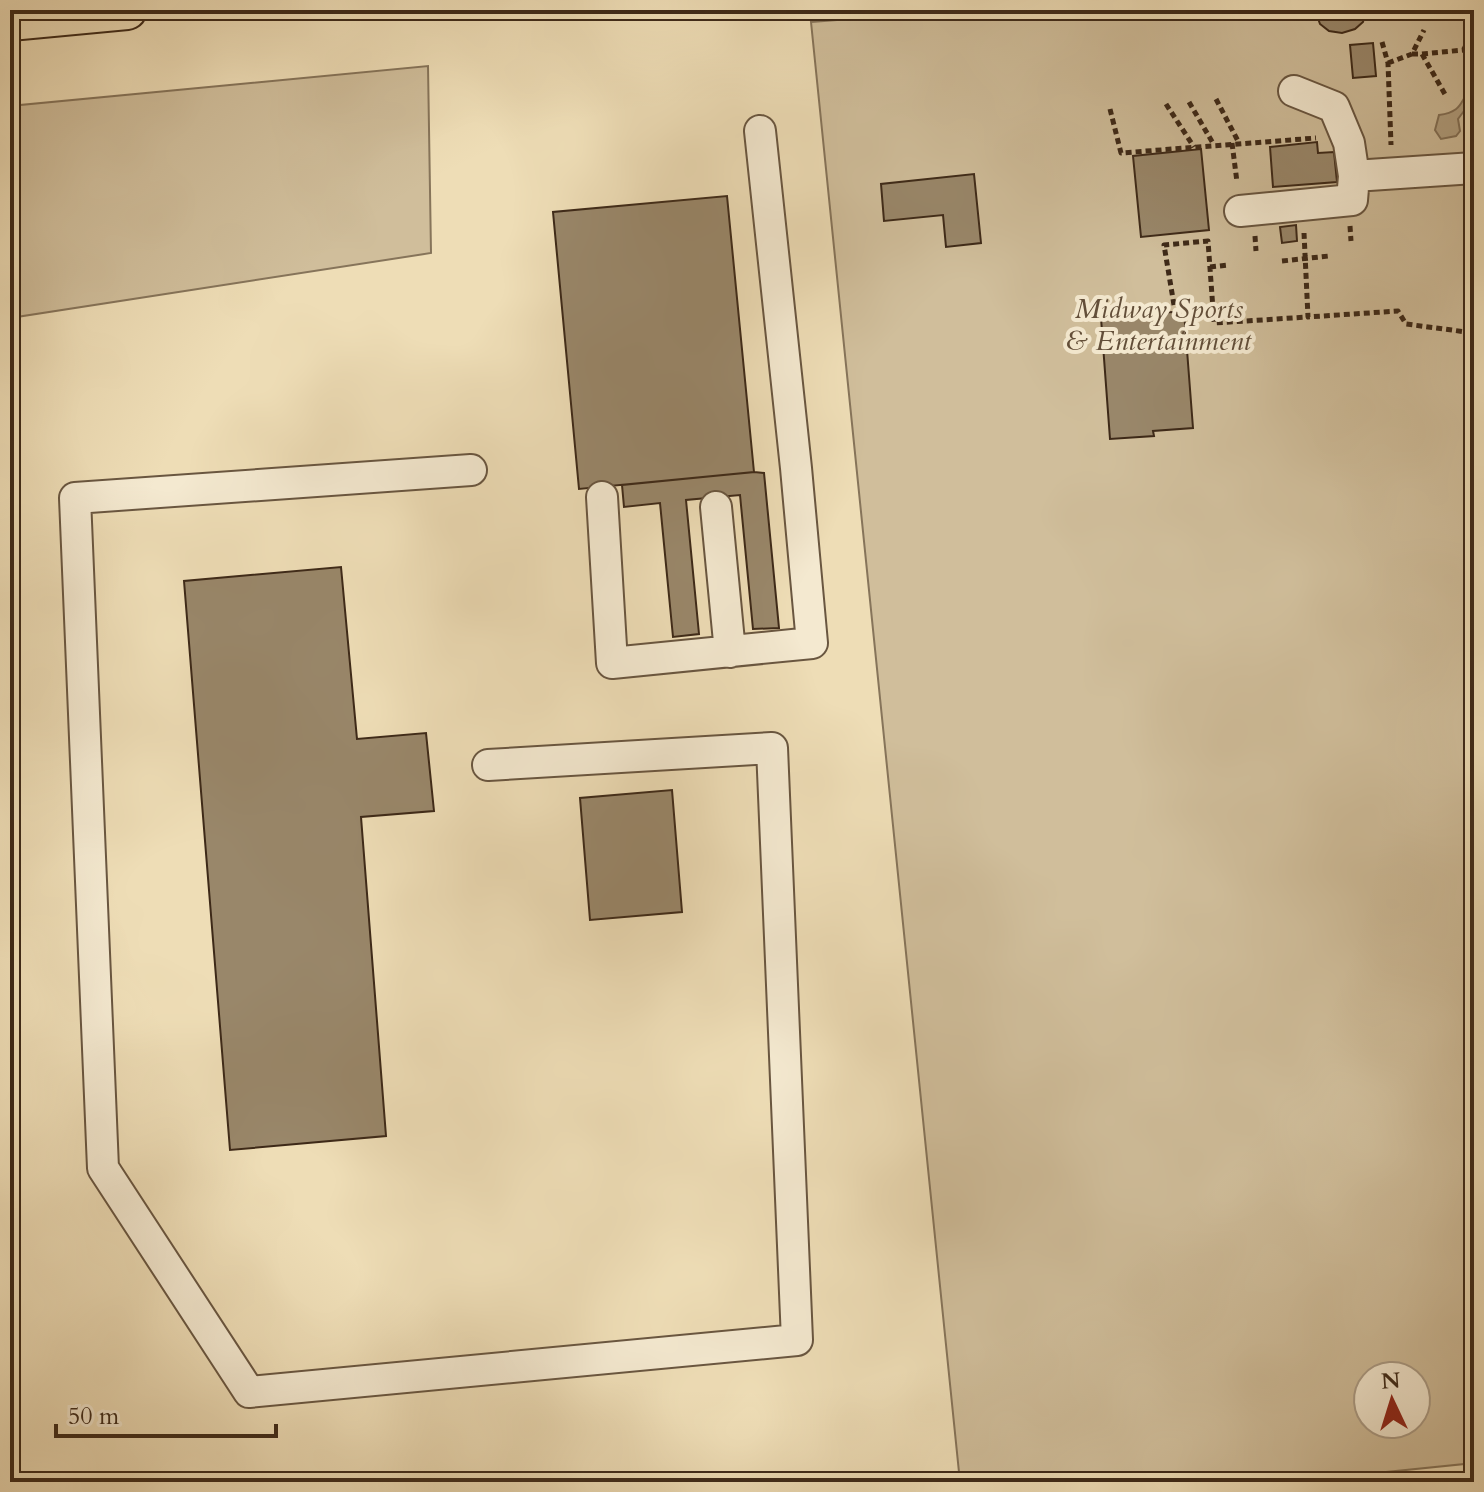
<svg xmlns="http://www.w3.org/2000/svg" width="1484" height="1492" font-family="Cardo,serif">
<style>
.green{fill:#d0be9b;stroke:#86745a;stroke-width:2;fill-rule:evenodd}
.water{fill:#b2a080;stroke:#837056;stroke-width:2}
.building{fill:#99876a;stroke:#3d2918;stroke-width:2}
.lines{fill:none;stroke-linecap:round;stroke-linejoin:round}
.minor-casing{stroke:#695640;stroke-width:34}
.major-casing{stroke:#3d2918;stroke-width:42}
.path{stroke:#3d2918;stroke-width:5;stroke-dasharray:6 4;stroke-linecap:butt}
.minor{stroke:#f4e9d0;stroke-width:30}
.major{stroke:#eeddb6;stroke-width:38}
.labels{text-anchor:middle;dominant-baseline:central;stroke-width:8;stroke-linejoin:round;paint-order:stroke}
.park-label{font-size:28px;font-style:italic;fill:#624e39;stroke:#f4e9d0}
</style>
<rect width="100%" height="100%" fill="#eeddb6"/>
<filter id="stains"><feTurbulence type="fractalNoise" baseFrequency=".0025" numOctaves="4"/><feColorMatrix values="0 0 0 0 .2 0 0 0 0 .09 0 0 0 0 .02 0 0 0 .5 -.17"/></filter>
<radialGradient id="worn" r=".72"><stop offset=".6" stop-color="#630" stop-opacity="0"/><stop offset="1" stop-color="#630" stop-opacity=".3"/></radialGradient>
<path class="green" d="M968 10H1474V1463L1288 1482H960L811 22ZM1368 1376H1416V1424H1368Z
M428 66 431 253 10 318V106Z"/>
<path class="water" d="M1474 87V103L1467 107 1458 119 1460 131 1456 136 1441 139 1435 130 1439 115C1466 111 1458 99 1474 87Z"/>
<path class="building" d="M1315 10H1366L1363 22 1355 29 1342 33 1329 31 1320 24Z
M1373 43 1376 76 1353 78 1350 45Z
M1317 142 1318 153 1334 152 1337 182 1273 187 1270 147Z
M1201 149 1209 230 1141 237 1133 156Z
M974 174 981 243 946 247 943 215 884 221 881 184Z
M727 196 754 472 579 489 553 212Z
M1296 225 1297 241 1282 243 1280 227Z
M1184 311 1193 428 1153 431 1154 436 1110 439 1101 318Z
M754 472 764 473 779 628 753 629 740 495 686 500 699 634 673 637 660 503 624 507 622 485Z
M341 567 357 739 426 733 434 811 361 817 386 1136 230 1150 184 581Z
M672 790 682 912 590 920 580 798Z"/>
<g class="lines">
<defs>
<path id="minor" d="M1354 176 1474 168
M1240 211 1352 200 1354 176 1349 143 1334 107 1294 91
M471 470 75 498 103 1168 249 1392 797 1340 772 748 488 765
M602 497 612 663 812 643 796 468 760 131
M716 507 730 652"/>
<path id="major" d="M10 21 127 10"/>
</defs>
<use href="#minor" class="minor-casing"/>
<use href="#major" class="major-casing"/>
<path class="path" d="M1382 42 1388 63 1391 145
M1464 49 1467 43 1474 42
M1412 54H1422L1446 96
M1422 54 1474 49
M1388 63 1412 54 1424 30
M1216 99 1239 143
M1189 102 1214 145
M1166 104 1194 147
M1110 109 1121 153 1316 138
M1232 143 1237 182
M1350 226 1351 241
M1304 233 1308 317 1398 311 1406 324 1474 333
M1255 236 1256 251
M1282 261 1329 256
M1210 267 1228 265
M1174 305 1164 245 1208 241 1214 323 1308 317"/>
<use href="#minor" class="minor"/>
<use href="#major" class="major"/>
</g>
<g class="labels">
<g class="park-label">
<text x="1159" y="309">Midway Sports<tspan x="1159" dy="32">&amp; Entertainment</tspan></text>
</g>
</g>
<rect width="1484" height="1492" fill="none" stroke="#eeddb6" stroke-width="40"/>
<rect x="12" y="12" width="1460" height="1468" fill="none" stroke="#3d2918" stroke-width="4"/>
<rect x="20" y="20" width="1444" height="1452" fill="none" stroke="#3d2918" stroke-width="2"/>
<g transform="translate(1392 1400) rotate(356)"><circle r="38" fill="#f4e9d0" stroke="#ab9c86" stroke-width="2"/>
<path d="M0-6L14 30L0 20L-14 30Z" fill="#8f2418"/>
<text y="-12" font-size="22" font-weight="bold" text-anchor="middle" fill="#3d2918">N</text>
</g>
<path d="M56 1424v12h220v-12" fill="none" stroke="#3d2918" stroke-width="4"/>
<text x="68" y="1424" font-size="24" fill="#3d2918" stroke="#f4e9d0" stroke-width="6" paint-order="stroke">50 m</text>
<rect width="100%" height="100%" filter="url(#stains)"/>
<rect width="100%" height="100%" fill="url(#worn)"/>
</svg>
